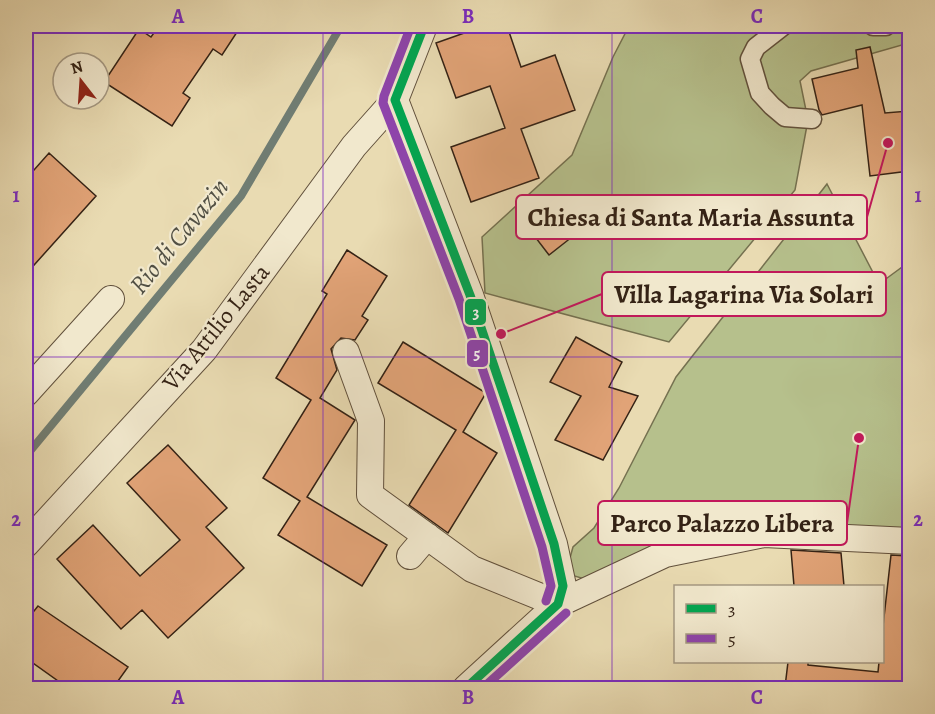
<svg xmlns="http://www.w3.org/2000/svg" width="935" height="714" font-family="Alegreya,serif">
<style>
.green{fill:#b6c08c;stroke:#757150;stroke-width:1.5}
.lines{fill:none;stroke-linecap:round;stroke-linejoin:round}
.stream{stroke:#707d73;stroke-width:8}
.building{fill:#e1a377;stroke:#342215;stroke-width:1.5}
.pedestrian-casing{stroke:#61503c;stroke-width:21}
.minor-casing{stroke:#61503c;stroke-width:28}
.pedestrian{stroke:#f1e8cd;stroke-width:18}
.minor{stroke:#f1e8cd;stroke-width:26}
.bus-1-casing{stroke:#f1e8cd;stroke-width:14}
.bus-2-casing{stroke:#f1e8cd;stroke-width:14}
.bus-1{stroke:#00a651;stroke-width:9}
.bus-2{stroke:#8e44ad;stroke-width:9}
.grid{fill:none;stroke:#7b2cbf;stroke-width:1.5;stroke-opacity:0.55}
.labels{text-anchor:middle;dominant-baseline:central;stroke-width:4.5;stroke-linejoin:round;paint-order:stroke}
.street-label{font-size:24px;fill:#342215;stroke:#f1e8cd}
.water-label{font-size:26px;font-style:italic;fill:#525044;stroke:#f1e8cd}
.leader{fill:none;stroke:#c2185b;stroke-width:2}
.callout-dot{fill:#c2185b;stroke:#f1e8cd;stroke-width:2}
.callout{fill:#f1e8cd;stroke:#c2185b;stroke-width:2}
.callout-label{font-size:26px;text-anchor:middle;font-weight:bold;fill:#342215}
.line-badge{stroke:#f1e8cd;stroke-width:2}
.badge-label{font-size:16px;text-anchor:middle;font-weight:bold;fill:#fff}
.neatline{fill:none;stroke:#7b2cbf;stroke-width:2}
.grid-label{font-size:20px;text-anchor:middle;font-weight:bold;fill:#7b2cbf}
</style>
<rect width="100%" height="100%" fill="#e9dbb2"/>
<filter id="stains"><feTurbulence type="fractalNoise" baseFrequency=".00333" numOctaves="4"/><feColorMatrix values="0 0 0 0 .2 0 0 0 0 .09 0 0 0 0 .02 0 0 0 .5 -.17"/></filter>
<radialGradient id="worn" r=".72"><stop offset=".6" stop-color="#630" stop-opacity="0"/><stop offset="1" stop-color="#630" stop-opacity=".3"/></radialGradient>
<path class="green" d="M629 26H909V43L811 71 800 81 808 120 795 190 669 342 485 293 482 237 572 155 613 57Z
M827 184 879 284 909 262V533L829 526 588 580 571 575 568 565 573 547 594 528 619 488 676 377Z"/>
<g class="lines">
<path class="stream" d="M26 456 241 196 341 26"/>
</g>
<path class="building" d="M159 26H241L222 55 213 49 183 93 190 98 172 126 104 82 139 29 151 37Z
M484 26H507L521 67 555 55 575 110 521 129 539 178 471 202 451 147 505 128 490 86 456 98 436 43Z
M870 47 885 113 909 111V171L870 176 862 105 822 115 819 110 812 79 858 68 856 50Z
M49 153 96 196 26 274V179Z
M552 212 572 237 549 255 529 229Z
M347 250 387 276 362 316 368 320 355 340 341 338 331 349 337 370 320 398 355 420 307 497 387 545 362 586 278 535 300 501 263 478 311 400 276 378 327 294 322 291Z
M576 337 622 362 609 387 638 396 603 460 555 440 581 396 550 382Z
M403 342 486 393 463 432 497 453 448 533 409 505 456 430 378 383Z
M168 445 227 508 206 527 244 568 168 638 142 610 121 629 57 559 93 525 140 576 180 540 127 483Z
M791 550 841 553 844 586H794Z
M891 555 909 556V688L785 687 788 662H808V665L878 672 879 662H882V635Z
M38 606 128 667 113 688H68L26 658V621Z"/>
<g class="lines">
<defs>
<path id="pedestrian" d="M783 26 756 47 750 59 760 93 772 106 785 117 812 119
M873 26H886"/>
<path id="minor" d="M395 100 470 295 554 544 563 586 558 604
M346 352 371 421 370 495 472 569 558 604
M26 393 111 299
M26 544 204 350 354 146 395 100 424 26
M410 556 427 536
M466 688 558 604 665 554 764 534 910 541"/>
</defs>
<use href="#pedestrian" class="pedestrian-casing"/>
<use href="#minor" class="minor-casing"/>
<use href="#pedestrian" class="pedestrian"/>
<use href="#minor" class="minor"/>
<defs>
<path id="bus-1" d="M424 26 395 100 470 295 554 544 563 586 558 604
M466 688 558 604"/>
<path id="bus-2" d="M411 26 384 96 383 103 459 299 542 547 551 586 546 601
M483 688 566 613"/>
</defs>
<use href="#bus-1" class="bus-1-casing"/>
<use href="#bus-2" class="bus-2-casing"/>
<use href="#bus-1" class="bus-1"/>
<use href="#bus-2" class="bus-2"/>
</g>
<path class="grid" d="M323 26V688M612 26V688M26 357H910"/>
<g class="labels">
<g class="street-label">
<text transform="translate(216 327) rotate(-51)">Via Attilio Lasta</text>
</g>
<g class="water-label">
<text transform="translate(179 236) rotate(-51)">Rio di Cavazin</text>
</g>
</g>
<path class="leader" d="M888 143L867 217M501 334L602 294M859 438L847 523"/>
<g class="callout-dot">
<circle cx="888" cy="143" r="6"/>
<circle cx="501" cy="334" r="6"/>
<circle cx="859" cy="438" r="6"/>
</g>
<g class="callout">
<rect x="516" y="195" width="351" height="44" rx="6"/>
<rect x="602" y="272" width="284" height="44" rx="6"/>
<rect x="598" y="501" width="249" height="44" rx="6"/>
</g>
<g class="callout-label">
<text x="691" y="226">Chiesa di Santa Maria Assunta</text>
<text x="744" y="303">Villa Lagarina Via Solari</text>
<text x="722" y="532">Parco Palazzo Libera</text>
</g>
<g class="line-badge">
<rect x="464" y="298" width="23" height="28" rx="6" fill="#00a651"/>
<rect x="466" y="339" width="23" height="29" rx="6" fill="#8e44ad"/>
</g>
<g class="badge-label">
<text x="476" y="318">3</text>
<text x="477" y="359">5</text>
</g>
<rect width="935" height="714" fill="none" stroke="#e9dbb2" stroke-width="66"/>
<rect x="674" y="585" width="210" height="78" fill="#f1e8cd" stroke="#a59983" stroke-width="1.5"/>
<rect x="686" y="604" width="30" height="9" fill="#00a651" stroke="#a59983" stroke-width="1.5"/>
<text x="728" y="615" font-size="18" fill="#342215">3</text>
<rect x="686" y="634" width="30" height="9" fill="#8e44ad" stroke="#a59983" stroke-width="1.5"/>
<text x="728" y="645" font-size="18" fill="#342215">5</text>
<g transform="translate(81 81) rotate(343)"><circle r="28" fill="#f1e8cd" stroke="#a59983" stroke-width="1.5"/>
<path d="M0-4.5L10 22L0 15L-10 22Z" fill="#8f2418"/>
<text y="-9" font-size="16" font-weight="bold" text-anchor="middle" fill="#342215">N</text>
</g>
<rect x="33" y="33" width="869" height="648" class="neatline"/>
<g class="grid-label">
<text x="178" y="23">A</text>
<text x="468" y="23">B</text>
<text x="757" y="23">C</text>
<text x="16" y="202">1</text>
<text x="918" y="202">1</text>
<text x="16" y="526">2</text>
<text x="918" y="526">2</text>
<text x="178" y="704">A</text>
<text x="468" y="704">B</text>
<text x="757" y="704">C</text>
</g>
<rect width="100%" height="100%" filter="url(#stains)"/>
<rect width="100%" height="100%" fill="url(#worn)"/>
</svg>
